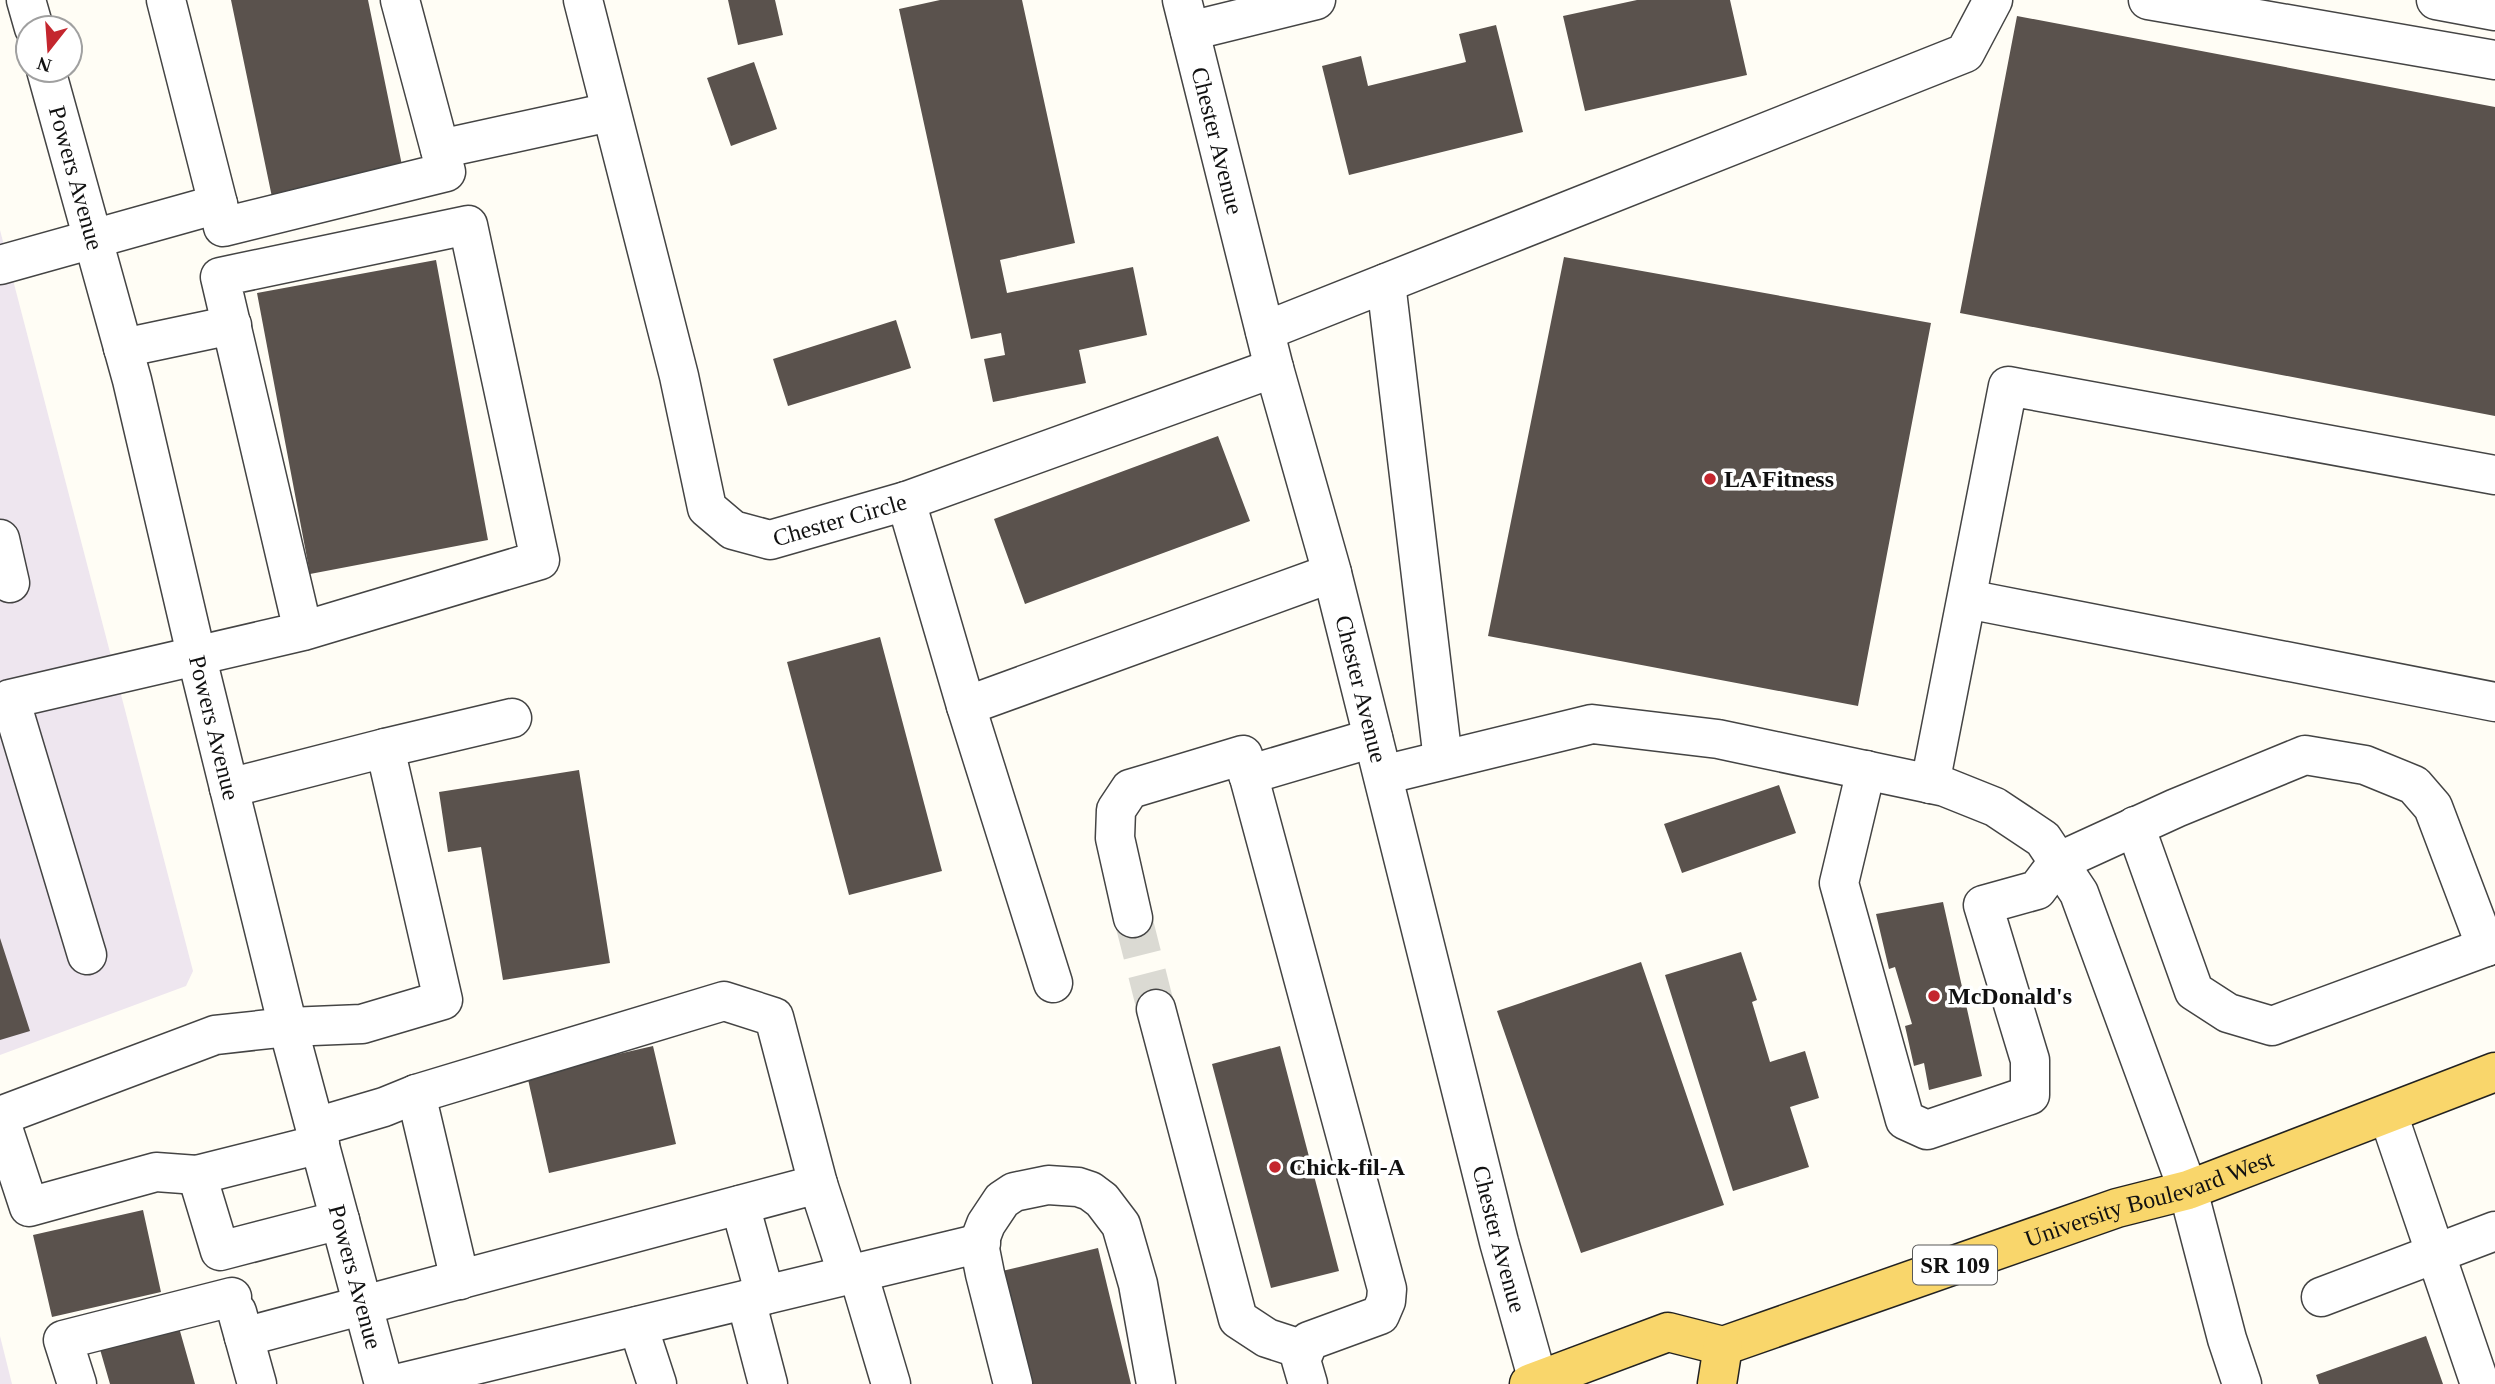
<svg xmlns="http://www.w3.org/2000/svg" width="2495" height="1384" font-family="'Times New Roman',serif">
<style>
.industrial{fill:#eee6ef}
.building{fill:#5a524d}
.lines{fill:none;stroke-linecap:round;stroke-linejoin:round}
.minor-tunnel{stroke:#dbdad3;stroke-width:38;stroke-dasharray:38 19;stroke-linecap:butt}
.minor-casing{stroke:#444;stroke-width:41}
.major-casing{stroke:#222;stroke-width:41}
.minor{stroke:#fff;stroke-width:38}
.major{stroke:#f9d66b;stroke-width:38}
.poi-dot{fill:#c4262e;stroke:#fff;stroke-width:2.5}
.labels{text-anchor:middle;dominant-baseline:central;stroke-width:7;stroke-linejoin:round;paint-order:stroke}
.shield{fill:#fff;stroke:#585858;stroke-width:2}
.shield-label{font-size:23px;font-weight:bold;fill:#111}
.street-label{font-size:24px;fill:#111;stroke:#fff}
.poi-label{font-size:24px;font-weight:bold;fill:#111;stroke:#fff;text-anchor:start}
</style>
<rect width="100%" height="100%" fill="#fffdf5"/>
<path class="industrial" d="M0 230 193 971 186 986 0 1055Z
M0 1336 12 1384H0Z"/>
<path class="building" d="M231 0H368L404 175 273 202Z
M728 0H775L783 35 738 45Z
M940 0H1022L1075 243 1000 260 1007 293 1133 267 1147 335 1079 350 1086 383 993 402 984 359 1005 355 1001 333 971 339 899 9Z
M1637 0H1730L1747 75 1585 111 1563 16Z
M2017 16 2495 107V416L1960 313Z
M1496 25 1523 132 1349 175 1322 66 1361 56 1368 86 1466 62 1459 34Z
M754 62 777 129 731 146 707 78Z
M1564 257 1931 323 1858 706 1488 636Z
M436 260 488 540 310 574 257 293Z
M896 320 911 368 788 406 773 359Z
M1218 436 1250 521 1025 604 994 519Z
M880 637 942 871 849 895 787 662Z
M579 770 610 963 503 980 481 847 448 852 439 792Z
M1779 785 1796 833 1682 873 1664 824Z
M1943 902 1982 1076 1929 1090 1924 1063 1914 1066 1905 1026 1912 1024 1895 967 1889 969 1876 914Z
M0 938 30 1031 0 1040Z
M1741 952 1757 1000 1752 1002 1770 1062 1805 1051 1819 1098 1790 1107 1809 1167 1733 1191 1665 975Z
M1641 962 1724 1205 1581 1253 1497 1011Z
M653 1046 676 1144 549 1173 527 1075Z
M1280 1046 1339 1271 1271 1288 1212 1064Z
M143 1210 161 1292 52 1317 33 1235Z
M1098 1248 1131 1384H1025L998 1272Z
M176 1317 195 1384H110L97 1339Z
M2426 1336 2443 1384H2319L2316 1375Z"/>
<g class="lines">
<path class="minor-tunnel" d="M1133 918 1156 1009"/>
<defs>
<g id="minor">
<path d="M26 0 34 28"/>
<path id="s1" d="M583 0 679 376 707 508 733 530 770 540 906 501 1274 368"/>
<path id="s2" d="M1182 0 1274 368 1331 569 1499 1242 1538 1381"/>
<path d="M2148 0 2495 60"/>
<path d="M2436 0 2495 11"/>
<path d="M1190 31 1316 0"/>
<path id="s3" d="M46 70 132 380 196 654 288 1027 384 1384"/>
<path d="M440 149 610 112"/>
<path d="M218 204 223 227 446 172 400 0"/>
<path d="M0 265 218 204 166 0"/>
<path d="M1386 283 1443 760"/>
<path d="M1265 331 1965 53 1993 0"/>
<path d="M123 348 232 325"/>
<path d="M906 501 966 706 1053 983"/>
<path d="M0 539 10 583"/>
<path d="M1967 599 2495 702"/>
<path d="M966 706 1332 573"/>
<path d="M385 748 512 718"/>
<path d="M1866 770 1839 883 1905 1120 1927 1130 2030 1095V1060L1983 905 2037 890 2058 862 2176 808 2305 755 2365 765 2414 785 2433 807 2486 947"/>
<path d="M1248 775 1373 738"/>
<path d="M1383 775 1592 724 1718 739 1945 787 1995 807 2043 839 2079 893 2188 1190 2227 1339 2242 1384"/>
<path d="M1930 784 2008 386 2495 475"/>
<path d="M2135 826 2194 991 2228 1013 2272 1026 2486 947 2495 941"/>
<path d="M1133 918 1115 838 1116 810 1130 789 1243 755 1387 1289 1386 1301 1380 1315 1309 1341 1301 1360 1308 1384"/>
<path d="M87 955 10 699 303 631 540 560 468 225 220 277 303 631"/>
<path d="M1156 1009 1238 1319 1267 1338 1304 1350"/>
<path d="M416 1094 460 1280"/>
<path d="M2388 1114 2480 1384"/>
<path d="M0 1116 215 1035 288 1027 362 1024 443 1000 385 748 229 788"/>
<path d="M0 1119 29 1207 156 1172 197 1175"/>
<path d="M316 1127 384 1107 416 1094 724 1001 774 1017 818 1184"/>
<path d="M320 1144 197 1175 220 1251 340 1220"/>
<path d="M740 1205 765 1295"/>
<path d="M858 1273 891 1384"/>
<path d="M2321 1297 2495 1231"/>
<path d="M746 1300 768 1384"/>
<path d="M237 1312 257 1384"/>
<path d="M638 1326 657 1384"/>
<path d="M244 1337 818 1184 848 1276"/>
<path d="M77 1384 63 1340 232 1297"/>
<path d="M396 1384 981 1243"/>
<path d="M1013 1384 985 1274 980 1249 981 1237 986 1224 1002 1200 1014 1192 1048 1185 1078 1187 1090 1191 1102 1200 1121 1225 1138 1284 1156 1384"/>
</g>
<g id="major">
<path id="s4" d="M1529 1384 1668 1332 1723 1346 2117 1208 2188 1190 2495 1072"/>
<path d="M1717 1384 1723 1346"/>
</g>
</defs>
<use href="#minor" class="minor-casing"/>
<use href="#major" class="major-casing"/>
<use href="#minor" class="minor"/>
<use href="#major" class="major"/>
</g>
<g class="poi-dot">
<circle cx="1710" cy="479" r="7"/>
<circle cx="1934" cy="996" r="7"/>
<circle cx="1275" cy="1167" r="7"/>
</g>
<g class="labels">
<rect class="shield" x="1913" y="1245.5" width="84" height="39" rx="5"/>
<g class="shield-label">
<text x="1955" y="1265">SR 109</text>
</g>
<g class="street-label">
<text stroke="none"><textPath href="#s2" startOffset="145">Chester Avenue</textPath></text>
<text stroke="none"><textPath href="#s3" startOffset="112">Powers Avenue</textPath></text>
<text stroke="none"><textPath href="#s1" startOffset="668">Chester Circle</textPath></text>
<text stroke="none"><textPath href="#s2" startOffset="712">Chester Avenue</textPath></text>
<text stroke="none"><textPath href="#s3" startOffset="679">Powers Avenue</textPath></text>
<text stroke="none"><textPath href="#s4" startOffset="656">University Boulevard West</textPath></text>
<text stroke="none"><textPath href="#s2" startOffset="1279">Chester Avenue</textPath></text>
<text stroke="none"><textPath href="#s3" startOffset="1246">Powers Avenue</textPath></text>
</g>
<g class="poi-label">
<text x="1724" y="479">LA Fitness</text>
<text x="1948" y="996">McDonald's</text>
<text x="1289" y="1167">Chick-fil-A</text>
</g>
</g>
<g transform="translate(49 49) rotate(197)"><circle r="33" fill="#ffffff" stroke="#a0a0a0" stroke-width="2"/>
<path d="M0-5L12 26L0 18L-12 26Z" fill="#c4262e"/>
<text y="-10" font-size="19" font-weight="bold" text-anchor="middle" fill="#111111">N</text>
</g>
</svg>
